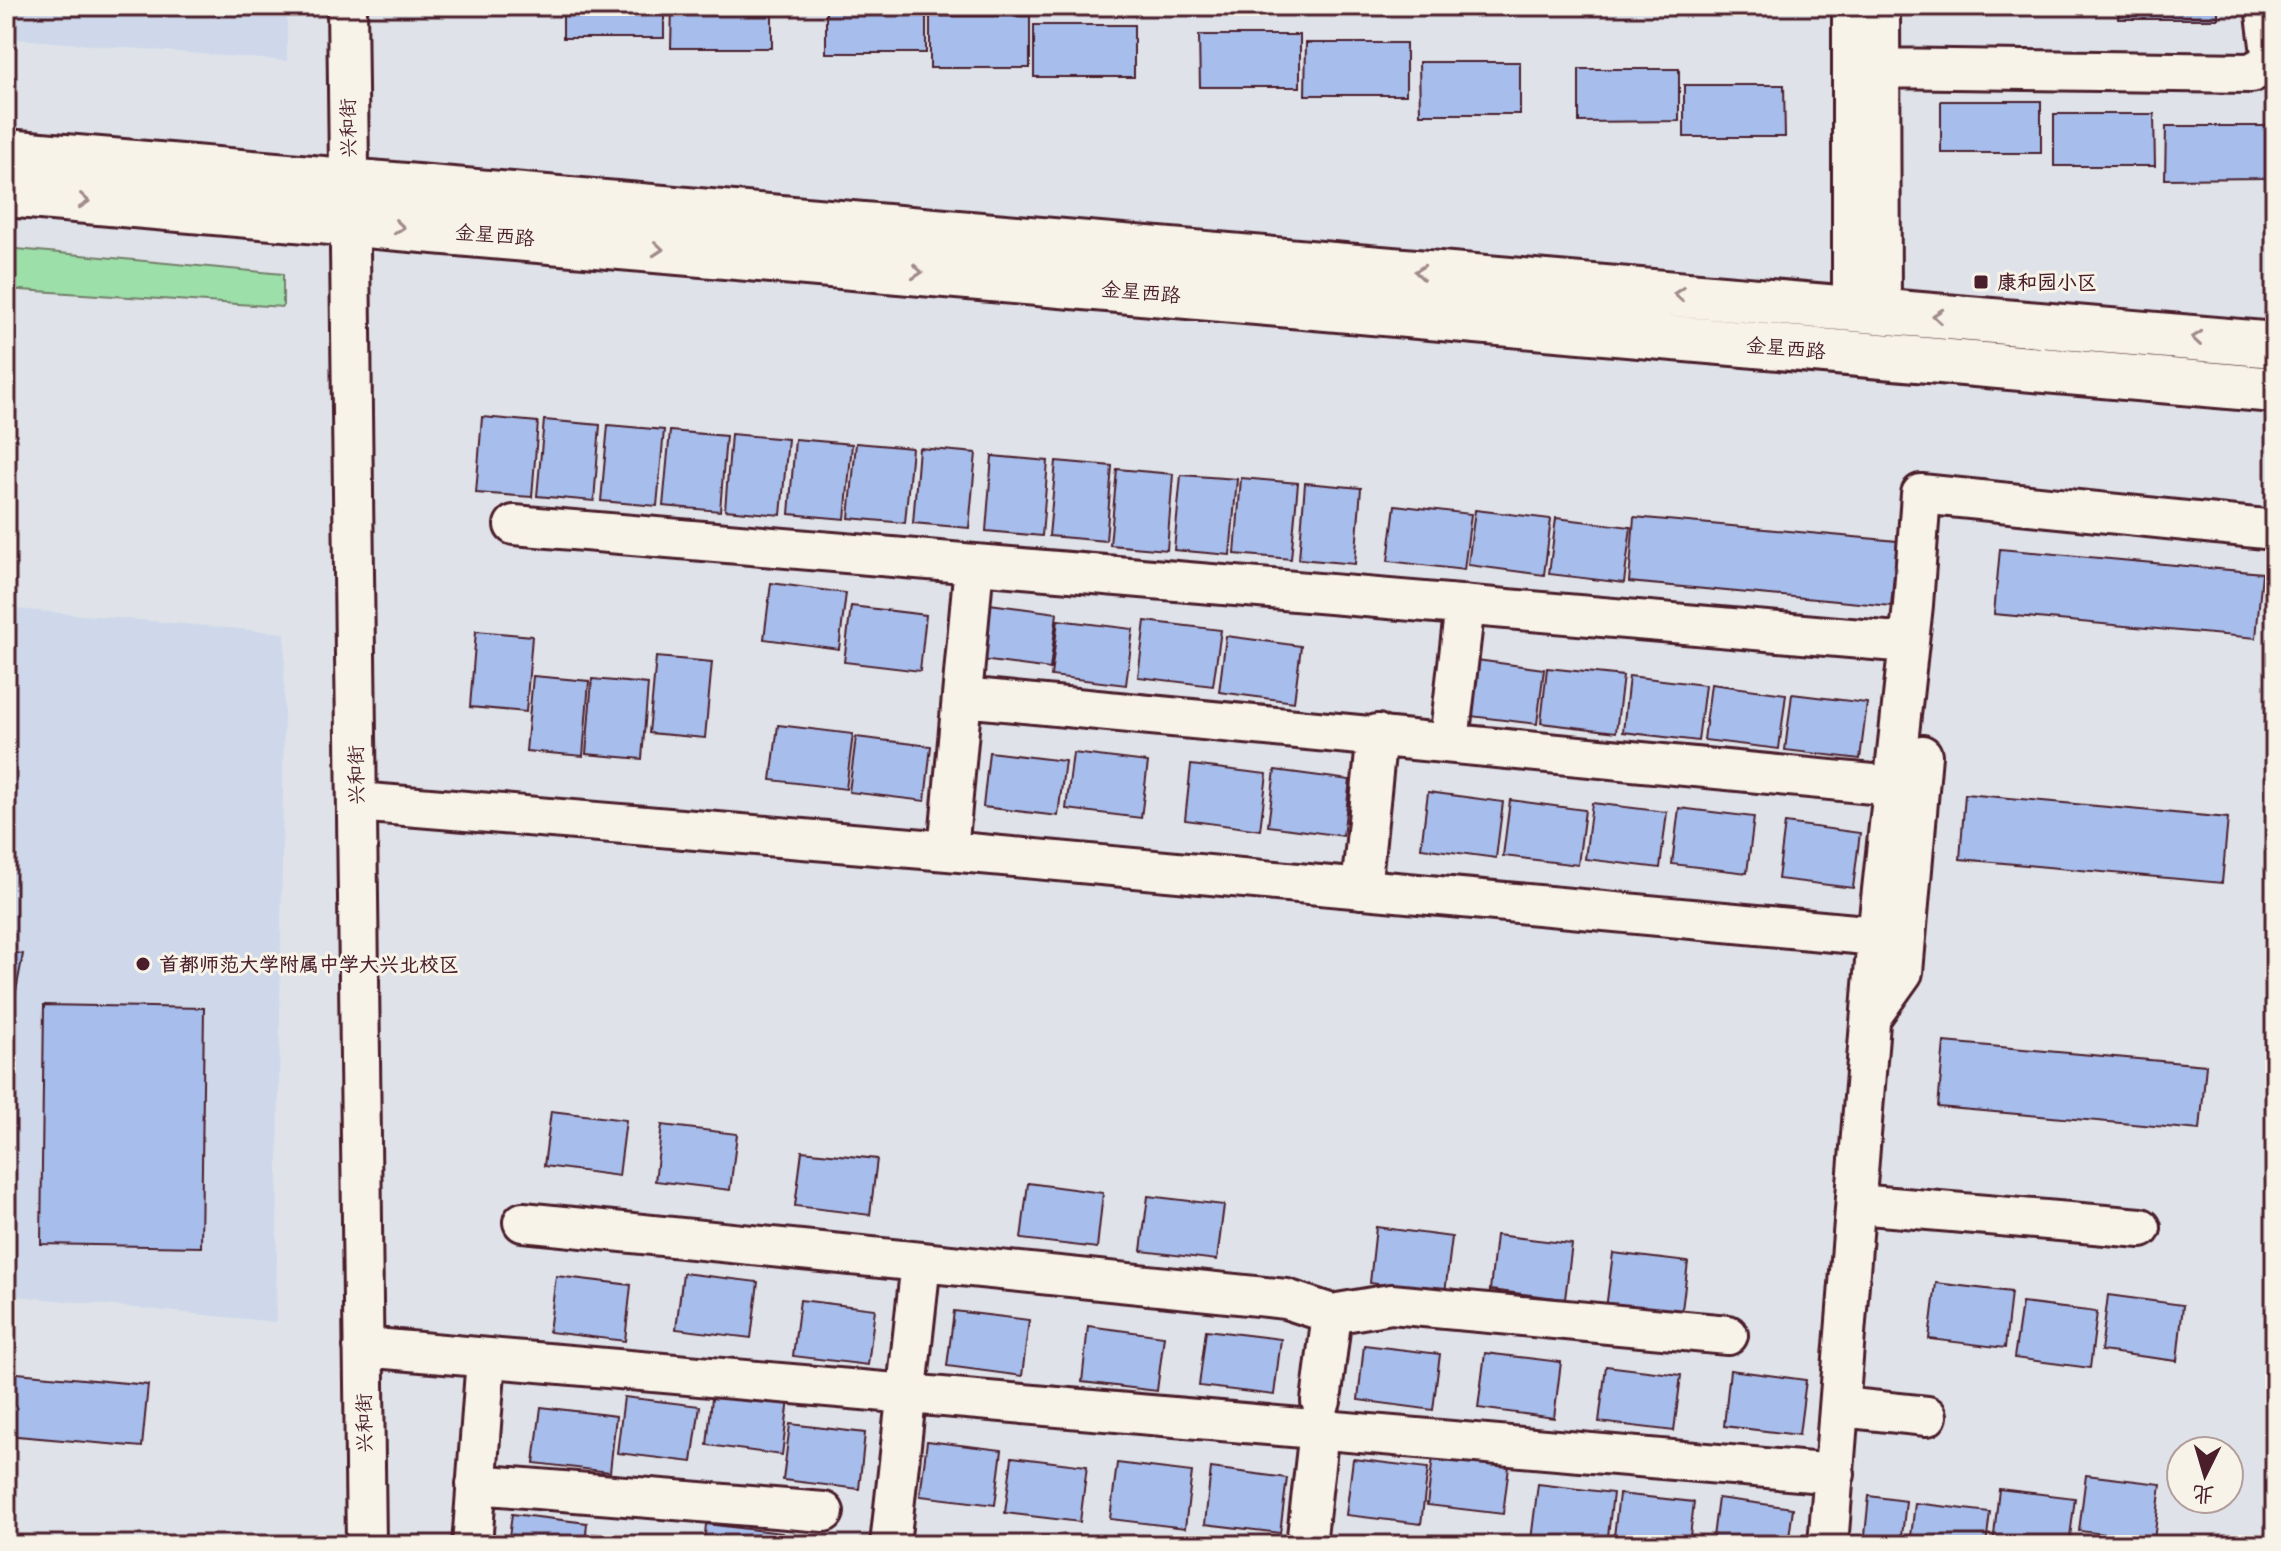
<svg xmlns="http://www.w3.org/2000/svg" width="2281" height="1551" font-family="'Shantell Sans','LXGW WenKai TC',sans-serif">
<style>
.built{fill:#ced8ea}
.green{fill:#9cdfa9;stroke:#737f6a;stroke-width:2}
.building{fill:#a7beec;stroke:#4a1f2b;stroke-width:2}
.lines{fill:none;stroke-linecap:round;stroke-linejoin:round}
.minor-casing{stroke:#4a1f2b;stroke-width:44}
.major-casing{stroke:#4a1f2b;stroke-width:50}
.minor{stroke:#f7f3e8;stroke-width:38}
.major{stroke:#f7f3e8;stroke-width:44}
.oneway{stroke:#a0898a}
.poi-dot{fill:#4a1f2b;stroke:#f7f3e8;stroke-width:3}
.labels{text-anchor:middle;dominant-baseline:central;stroke-width:6;stroke-linejoin:round;paint-order:stroke}
.street-label{font-size:20px;fill:#4a1f2b;stroke:#f7f3e8}
.poi-label{font-size:20px;font-weight:bold;fill:#4a1f2b;stroke:#f7f3e8;text-anchor:start}
</style>
<rect width="100%" height="100%" fill="#dfe3e9"/>
<filter id="ink" filterUnits="userSpaceOnUse"><feTurbulence type="fractalNoise" baseFrequency=".0125" numOctaves="2"/><feDisplacementMap in="SourceGraphic" scale="16" xChannelSelector="R" yChannelSelector="G"/><feConvolveMatrix kernelMatrix="1 2 1 2 8 2 1 2 1" color-interpolation-filters="sRGB"/></filter>
<g filter="url(#ink)">
<path class="built" d="M6 6H287V61L6 38Z
M6 608 285 633 276 1322 6 1295Z"/>
<path class="green" d="M6 248 283 274V307L6 289Z"/>
<path class="building" d="M563 6H664V38H563Z
M672 6H772V48H671Z
M826 6H926V53H826Z
M1895 6H1996V9L1895 10Z
M1999 6H2099V12H1999Z
M2118 6H2218V19H2118Z
M930 16H1030V68H930Z
M1034 25H1134V77H1034Z
M1199 35H1300V87H1200Z
M1306 43H1406V95H1305Z
M1419 62H1520V114H1420Z
M1579 69H1679V121L1579 122Z
M1684 85H1784L1785 137H1684Z
M1941 101H2041V153H1941Z
M2054 114H2154L2155 166H2054Z
M2166 126H2266V178L2165 179Z
M482 417 538 422 532 497 476 493Z
M544 420 600 425 594 501 537 496Z
M608 425 664 430 657 506 601 501Z
M670 431 726 436 720 511 663 506Z
M731 434 788 439 781 515 725 510Z
M795 439 852 444 845 519 789 514Z
M856 443 912 448 905 523 849 518Z
M919 448 976 453 969 528 913 523Z
M992 456 1048 461 1042 536 986 531Z
M1056 461 1112 466 1106 541 1049 536Z
M1117 469 1173 474 1167 550 1110 545Z
M1181 475 1237 479 1230 555 1174 550Z
M1241 478 1298 483 1291 559 1235 554Z
M1305 483 1361 488 1355 564 1299 559Z
M1395 505 1471 514 1464 570 1388 561Z
M1475 510 1551 519 1544 575 1468 565Z
M1634 517 1897 541 1891 606 1629 582Z
M1556 518 1631 527 1624 583 1549 574Z
M2000 549 2262 573 2256 638 1994 614Z
M771 583 846 593 839 649 764 639Z
M982 603 1057 613 1050 669 974 659Z
M851 606 926 615 920 671 844 662Z
M1058 620 1133 629 1126 685 1051 676Z
M1145 621 1221 630 1213 686 1138 677Z
M476 631 532 636 526 712 470 707Z
M1226 636 1301 646 1294 702 1219 692Z
M656 657 712 662 705 738 649 733Z
M1469 659 1544 669 1537 724 1462 715Z
M1547 668 1623 676 1616 732 1541 723Z
M533 676 589 681 583 756 526 751Z
M1629 676 1705 685 1698 741 1623 732Z
M592 679 648 684 642 759 586 754Z
M1711 684 1786 694 1779 749 1704 740Z
M1792 694 1867 703 1860 759 1785 750Z
M778 725 853 734 846 789 771 780Z
M856 737 931 746 925 801 849 792Z
M989 752 1065 761 1058 816 983 807Z
M1073 753 1148 762 1141 818 1066 809Z
M1191 765 1267 774 1260 830 1185 820Z
M1275 770 1350 780 1343 836 1268 826Z
M1428 792 1503 802 1496 858 1421 848Z
M1965 794 2228 818 2222 883 1960 859Z
M1510 800 1585 810 1578 865 1503 856Z
M1592 803 1667 812 1660 868 1585 859Z
M1679 808 1754 817 1747 873 1672 864Z
M1785 823 1860 833 1853 888 1778 879Z
M6 951 23 954 11 1017 6 1016Z
M44 1005 204 1008 201 1247 41 1244Z
M1944 1042 2206 1065 2200 1130 1938 1107Z
M551 1111 626 1120 619 1176 544 1166Z
M662 1125 737 1134 730 1190 655 1181Z
M802 1151 877 1159 870 1215 795 1206Z
M1028 1183 1103 1193 1097 1248 1021 1239Z
M1148 1196 1224 1205 1217 1260 1141 1251Z
M1376 1227 1452 1237 1445 1293 1370 1283Z
M1496 1235 1572 1244 1565 1299 1490 1290Z
M1613 1253 1688 1262 1681 1318 1606 1309Z
M683 1273 758 1282 751 1338 676 1329Z
M556 1276 631 1285 625 1341 549 1332Z
M1936 1283 2011 1292 2005 1348 1929 1339Z
M2108 1295 2183 1305 2177 1361 2101 1351Z
M800 1300 875 1309 868 1365 793 1356Z
M2022 1303 2097 1312 2090 1368 2014 1358Z
M954 1311 1029 1320 1022 1376 947 1366Z
M1088 1326 1164 1336 1157 1391 1082 1382Z
M1206 1330 1281 1339 1274 1395 1199 1386Z
M1364 1345 1440 1354 1433 1410 1358 1400Z
M1485 1353 1561 1362 1554 1418 1478 1408Z
M1606 1366 1681 1375 1674 1431 1599 1422Z
M1730 1370 1806 1380 1799 1435 1724 1426Z
M6 1372 148 1385 142 1447 6 1435Z
M713 1389 789 1399 782 1455 707 1445Z
M624 1397 700 1406 692 1462 617 1453Z
M541 1407 616 1416 610 1472 534 1463Z
M790 1424 865 1433 859 1489 783 1480Z
M927 1441 1002 1450 995 1505 920 1496Z
M1434 1449 1510 1458 1503 1514 1427 1505Z
M1012 1457 1087 1466 1080 1522 1005 1513Z
M1353 1459 1428 1468 1421 1524 1346 1515Z
M1117 1463 1192 1472 1185 1528 1110 1519Z
M1211 1468 1287 1478 1280 1533 1205 1524Z
M2086 1475 2161 1484 2154 1540 2079 1531Z
M1538 1484 1613 1493 1607 1545 1531 1540Z
M1999 1489 2075 1498 2069 1545H1993Z
M1619 1494 1694 1502 1689 1545H1613Z
M1869 1496 1906 1501 1901 1545H1864Z
M1718 1498 1793 1508 1788 1545H1712Z
M1915 1503 1990 1512 1986 1545H1910Z
M512 1514 587 1523 585 1545H508Z
M706 1524 782 1533 780 1545H704Z
M593 1534 669 1544V1545H592Z"/>
<g class="lines">
<defs>
<path id="minor" d="M347 6 366 1545
M1852 6V309
M1880 6 1881 311
M1880 68 2251 73 2272 61 2265 6
M514 525 1909 643
M962 697 1894 786
M1449 741 1465 605
M357 802 948 851 1877 936 1913 605 1921 494 2275 530
M948 851 974 564
M1361 889 1377 734
M1871 1017 1903 972 1922 755
M1857 1204 2141 1228
M523 1222 921 1262
M363 1347 1835 1474
M1321 1401 1332 1314
M1841 1407 1927 1416
M476 1484 824 1512
M472 1545 486 1358
M890 1545 921 1262 1286 1299 1332 1314 1391 1304 1728 1335
M1306 1545 1319 1430
M1828 1545 1877 936"/>
<path id="major" d="M6 152 2275 345
M6 194 2275 390"/>
</defs>
<use href="#minor" class="minor-casing"/>
<use href="#major" class="major-casing"/>
<use href="#minor" class="minor"/>
<use href="#major" class="major"/>
</g>
<defs><path id="oneway-chevron" d="M-2-3.5L2.5 0L-2 3.5" fill="none" stroke-width="1.6" stroke-linecap="round" stroke-linejoin="round" transform="scale(2)"/></defs>
<g class="oneway">
<use href="#oneway-chevron" transform="translate(84 201) rotate(5)"/>
<use href="#oneway-chevron" transform="translate(399 227) rotate(5)"/>
<use href="#oneway-chevron" transform="translate(658 249) rotate(5)"/>
<use href="#oneway-chevron" transform="translate(917 272) rotate(5)"/>
<use href="#oneway-chevron" transform="translate(1420 272) rotate(-175)"/>
<use href="#oneway-chevron" transform="translate(1679 294) rotate(-175)"/>
<use href="#oneway-chevron" transform="translate(1938 316) rotate(-175)"/>
<use href="#oneway-chevron" transform="translate(2197 338) rotate(-175)"/>
</g>
</g>
<g class="poi-dot">
<rect x="1973" y="274" width="16" height="16" rx="4"/>
<circle cx="143" cy="964" r="8"/>
</g>
<g class="labels">
<g class="street-label">
<text transform="translate(348 128) rotate(-91)">兴和街</text>
<text transform="translate(495 235) rotate(5)">金星西路</text>
<text transform="translate(1141 292) rotate(5)">金星西路</text>
<text transform="translate(1786 348) rotate(5)">金星西路</text>
<text transform="translate(356 775) rotate(-91)">兴和街</text>
<text transform="translate(364 1423) rotate(-91)">兴和街</text>
</g>
<g class="poi-label">
<text x="1997" y="282">康和园小区</text>
<text x="159" y="964">首都师范大学附属中学大兴北校区</text>
</g>
</g>
<rect width="2281" height="1551" fill="none" stroke="#f7f3e8" stroke-width="32"/>
<rect x="16" y="16" width="2249" height="1519" fill="none" stroke="#4a1f2b" stroke-width="3" filter="url(#ink)"/>
<g transform="translate(2205 1475) rotate(185)"><circle r="38" fill="#f7f3e8" stroke="#b29e9c" stroke-width="2"/>
<path d="M0-6L14 30L0 20L-14 30Z" fill="#4a1f2b"/>
<text y="-12" font-size="22" font-weight="bold" text-anchor="middle" fill="#4a1f2b">北</text>
</g>
</svg>
